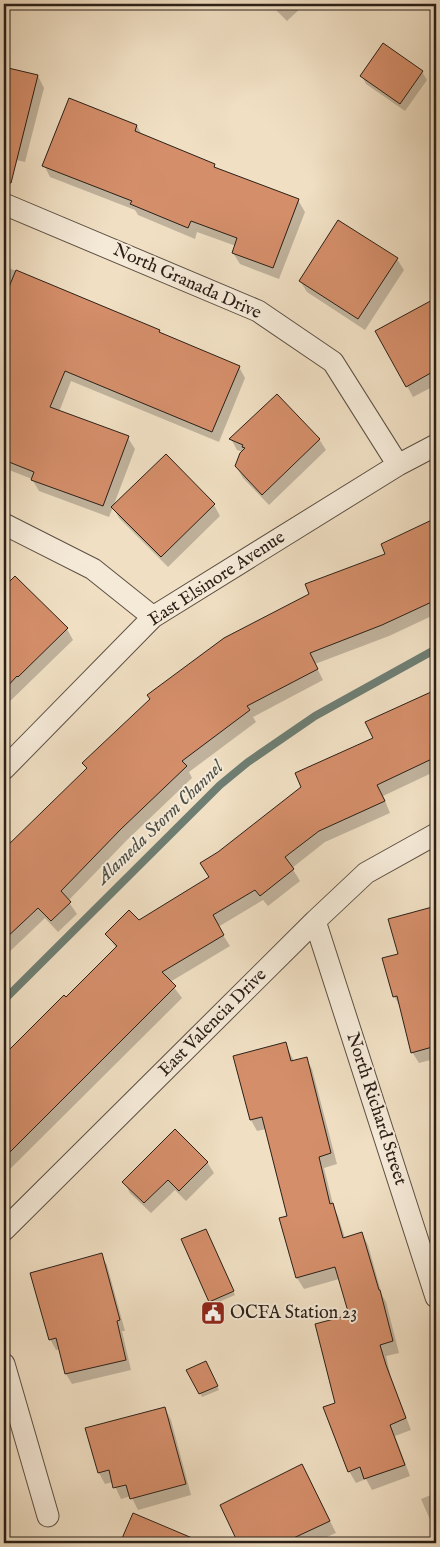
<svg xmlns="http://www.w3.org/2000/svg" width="440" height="1547" font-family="'IM FELL English',serif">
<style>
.shadow{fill:#0003}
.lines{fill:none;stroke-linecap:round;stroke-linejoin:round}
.stream{stroke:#6e7e73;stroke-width:8}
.building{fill:#d48e6a;stroke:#2b2018}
.minor-casing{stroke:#5c5043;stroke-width:23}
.minor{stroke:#f5ead8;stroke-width:21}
.labels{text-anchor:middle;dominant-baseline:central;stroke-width:4;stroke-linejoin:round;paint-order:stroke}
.street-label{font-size:18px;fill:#2b2018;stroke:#f5ead8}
.poi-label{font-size:18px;fill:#2b2018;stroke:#f5ead8;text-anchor:start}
.water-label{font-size:19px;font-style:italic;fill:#4d4f46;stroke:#f5ead8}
</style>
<rect width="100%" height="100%" fill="#f0dfc3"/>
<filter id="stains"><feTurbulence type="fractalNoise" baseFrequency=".004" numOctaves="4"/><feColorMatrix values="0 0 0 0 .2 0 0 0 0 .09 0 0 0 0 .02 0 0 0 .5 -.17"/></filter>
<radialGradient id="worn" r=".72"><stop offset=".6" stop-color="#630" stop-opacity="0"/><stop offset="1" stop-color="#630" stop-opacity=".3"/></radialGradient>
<path class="shadow" d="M270 4H305L287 21Z
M383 45 422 72 427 80 405 111 366 84 362 76Z
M4 68 38 76 44 88 25 162 4 157Z
M137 126 142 135 214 165 217 170 298 200 305 212 279 279 240 264 233 253 236 246 197 232 195 239 138 215 135 210 50 177 44 165Z
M339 221 397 259 404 270 365 330 307 292 300 281Z
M4 266 159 331 161 335 239 367 245 378 219 442 71 381 59 412 128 438 135 449 113 507 214 505 220 516 168 567 119 518 113 507 109 517 39 491 32 479 4 468Z
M436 299V385L413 397 377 331Z
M231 439H319L326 450 269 505 243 478 236 466 243 452 237 450Z
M436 520V614L389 636 315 664 323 680 253 717 256 722 189 772 192 778 127 840 68 901 77 914 58 932 45 918 4 957V841L7 837 13 843 87 769 84 763 387 554 382 545Z
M15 577 67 629 73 640 4 707V588Z
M430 694 436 704V771L383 796 390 813 325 842 292 868 300 881 268 906 263 900 218 927 230 946 170 982 182 998 9 1170 6 1166 4 1168V1056L64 997 66 999 116 948 107 934 139 922 210 878 219 853 375 739Z
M436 907V1067L434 1059 419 1063 412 1052 400 1007 394 996 399 954 390 920Z
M285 1043 294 1061 306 1058 312 1069 337 1164 324 1168 334 1208 338 1216 345 1238 362 1233 368 1245 382 1295 386 1302 399 1353 386 1356 391 1378 411 1430 395 1436 410 1476 372 1490 366 1479 356 1483 349 1471 336 1403 351 1316 339 1279 304 1289 297 1278 288 1217 266 1129 257 1131 251 1120 234 1057Z
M207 1162 214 1173 186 1201 175 1190 151 1213 130 1193 124 1182Z
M208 1234 235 1295 212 1305 210 1301Z
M101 1255 107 1265 125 1331H122L131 1370 72 1384 66 1374 60 1349 56 1350 50 1339Z
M208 1367 219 1390 202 1397 188 1370Z
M165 1408 171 1420 191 1495 138 1510 131 1496 121 1499 113 1482 105 1484 99 1473Z
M308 1477 336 1533 313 1543H239L222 1506Z
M436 1493V1533L421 1499Z
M133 1515 201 1543H121Z"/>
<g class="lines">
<path class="stream" d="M4 1000 220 785 248 762 315 716 436 649"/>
</g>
<path class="building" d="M383 43 423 71 400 104 360 76Z
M4 67 38 75 11 183H4Z
M69 98 137 125 135 131 215 164 214 167 299 199 273 268 232 253 237 238 191 221 188 228 130 204 132 201 42 166Z
M338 220 398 258 358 319 299 281Z
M16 270 160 330 159 332 240 366 212 432 65 371 50 407 129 436 103 506 31 480 34 472 4 460V299Z
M436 298V370L406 387 375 331Z
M277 394 320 439 262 495 235 466 240 453 245 448 242 447 243 445 229 439Z
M166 454 215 504 161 557 111 507Z
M436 518V600L382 625 310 653 318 669 247 706 250 710 182 761 187 766 121 829 61 891 71 902 51 921 38 908 4 940V849L87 768 82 763 150 699 147 695 224 638 309 594 305 584 385 554 381 544Z
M15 576 68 628 18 677 17 676 4 690V587Z
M431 692 436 704V757L377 785 385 801 319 831 285 857 294 869 260 896 255 890 213 915 224 935 162 972 176 986 4 1158V1055L64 995 66 997 117 946 105 934 129 910 139 920 209 877 200 863 218 852 301 787 295 773 373 738 365 722Z
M436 906V1046L411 1053 397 996 393 997 382 958 398 954 388 919Z
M286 1042 291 1061 307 1057 331 1153 319 1157 330 1204 333 1203 343 1238 362 1232 379 1290H380L393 1341 380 1345 386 1365 406 1418 390 1425 405 1465 364 1479 360 1467 348 1472 323 1407 335 1403 315 1324 349 1315 335 1267 296 1278 279 1218 287 1216 262 1117 250 1120 233 1056Z
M175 1129 208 1162 179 1191 168 1180 144 1203 122 1182Z
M206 1229 234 1291 209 1302 181 1239Z
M102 1253 120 1320 117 1321 126 1360 65 1374 56 1338 49 1340 30 1273Z
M206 1361 218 1386 199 1394 186 1370Z
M165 1407 186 1484 130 1499 126 1485 113 1488 109 1470 98 1473 85 1428Z
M302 1464 330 1521 283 1543H238L220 1505Z
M133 1513 204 1543H120Z"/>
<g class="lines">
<defs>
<path id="minor" d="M4 204 258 311 333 362 398 465
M4 524 93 569 153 617
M4 769 153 617 398 465 436 445
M315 921 436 1297
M4 1230 315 921 366 873 436 834
M4 1364 48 1516"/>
</defs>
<use href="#minor" class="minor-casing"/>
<use href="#minor" class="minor"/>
</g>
<defs>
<symbol id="civic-square" viewBox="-11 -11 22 22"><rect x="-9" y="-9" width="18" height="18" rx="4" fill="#8f2418" stroke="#f5ead8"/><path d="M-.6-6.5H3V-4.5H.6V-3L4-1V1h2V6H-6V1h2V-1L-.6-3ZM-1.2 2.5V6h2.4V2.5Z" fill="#fff"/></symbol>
</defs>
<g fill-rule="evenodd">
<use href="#civic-square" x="199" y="1299" width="28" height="28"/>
</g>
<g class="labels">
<g class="street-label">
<text transform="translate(187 282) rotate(24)">North Granada Drive</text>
<text transform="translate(217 579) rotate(-33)">East Elsinore Avenue</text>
<text transform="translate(213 1023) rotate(-45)">East Valencia Drive</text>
<text transform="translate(376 1109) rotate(72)">North Richard Street</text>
</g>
<g class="poi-label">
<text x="230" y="1313">OCFA Station 23</text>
</g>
<g class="water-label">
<text transform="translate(160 823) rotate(-44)">Alameda Storm Channel</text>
</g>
</g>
<rect width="440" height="1547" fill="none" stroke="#f0dfc3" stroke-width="20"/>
<rect x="5" y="5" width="430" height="1537" fill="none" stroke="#2b2018" stroke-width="2.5"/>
<rect x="10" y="10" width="420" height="1527" fill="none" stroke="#2b2018"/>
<rect width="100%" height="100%" filter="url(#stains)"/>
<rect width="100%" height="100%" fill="url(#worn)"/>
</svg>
